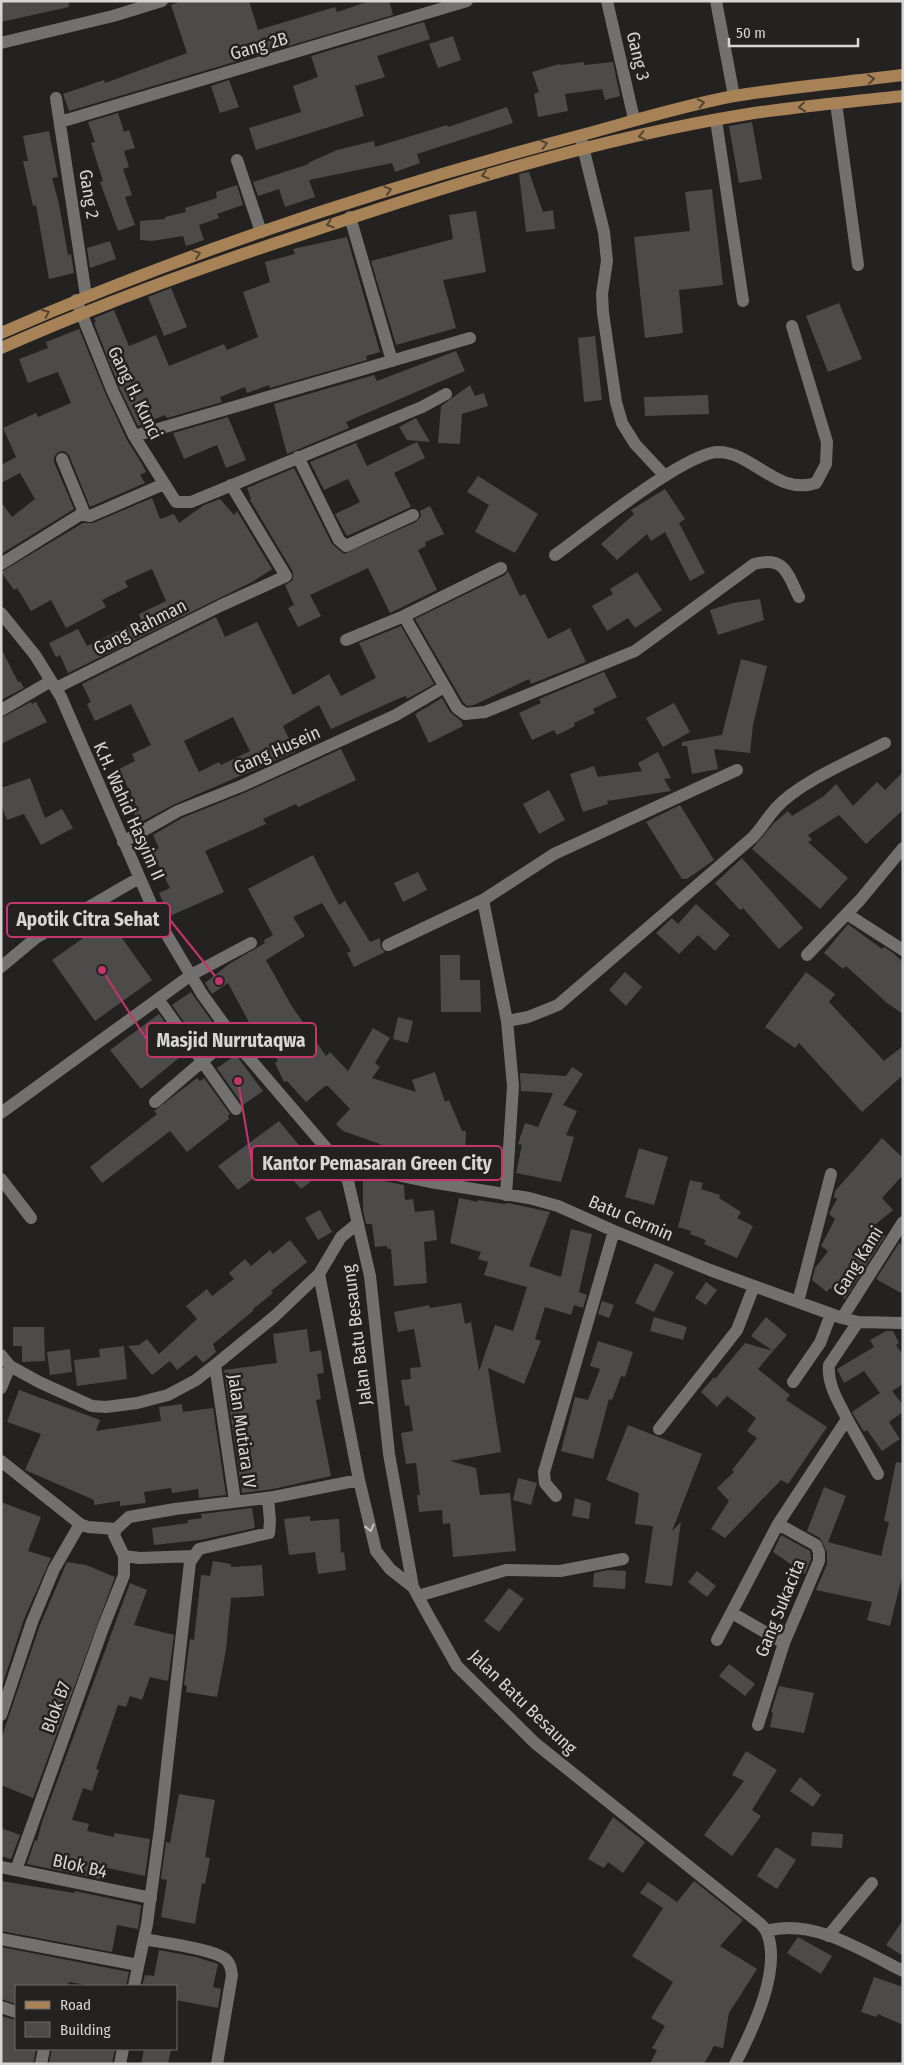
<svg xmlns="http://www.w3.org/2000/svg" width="904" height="2065" font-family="'Fira Sans Condensed',sans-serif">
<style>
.building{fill:#4d4b49;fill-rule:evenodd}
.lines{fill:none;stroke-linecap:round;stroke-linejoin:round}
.minor{stroke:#73716f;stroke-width:12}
.major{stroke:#a78256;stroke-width:12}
.oneway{stroke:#524433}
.oneway2{stroke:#c4c2c1}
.labels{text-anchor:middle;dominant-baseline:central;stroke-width:5;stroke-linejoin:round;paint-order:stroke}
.street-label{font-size:18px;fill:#d8d6d5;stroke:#242220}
.leader{fill:none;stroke:#c5346d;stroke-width:2}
.callout-dot{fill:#c5346d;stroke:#242220;stroke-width:2}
.callout{fill:#242220;stroke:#c5346d;stroke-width:2}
.callout-label{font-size:19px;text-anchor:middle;font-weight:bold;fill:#d8d6d5}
</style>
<rect width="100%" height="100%" fill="#242220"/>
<path class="building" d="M1 1H68L69 7 1 22Z
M182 1H249L258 30 335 7 337 12 370 1H389L393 15 69 111 63 94 104 80 105 83 187 53 171 5Z
M424 22 430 39 377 56 385 77 355 86 364 116 256 150 249 128 301 112 293 86 318 77 311 56Z
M453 36 461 60 438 68 429 44Z
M584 62V65L613 62 620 96 605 100 602 89 565 94 568 111 538 117 534 94 539 92 532 72 559 64 560 65Z
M229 80 239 107 220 113 211 86Z
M507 107 513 123 417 154 420 163 395 172 392 163 309 180 315 197 285 207 279 189 258 196 253 182 309 164 308 163 337 150 374 141 375 147 447 125 448 127Z
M118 113 124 132 129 130 135 148 124 151 129 167 123 169 132 195 125 197 135 225 118 231 100 182 103 181 91 143 95 142 88 122Z
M752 122 762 179 739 183 729 126Z
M49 131 58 177 52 178 59 204 68 255 71 254 74 273 49 279 36 205 33 206 23 161H28L23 136Z
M529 172 543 212 553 210 555 229 526 232 519 174Z
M237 185 243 205 217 214 219 218 199 225 204 240 186 246 183 236 152 241 140 240V221L165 219V217L186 212 185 208 217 198 216 192Z
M712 189 723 285 679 290 683 333 645 338 634 237 690 231 685 192Z
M476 211 486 272 443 280 456 328 396 345 371 261 453 239 449 215Z
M347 237 380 352 366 356 367 360 270 388 269 385 247 393 245 387 220 397 222 402 167 418 165 415 138 426 120 389 94 323 96 322 94 318 114 310 129 346 156 335 169 366 224 344 227 350 258 337 243 292 270 282 265 262 295 254 293 249Z
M110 241 116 259 90 268 87 248Z
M171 288 187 327 164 336 148 297Z
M839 303 862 359 828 372 806 316Z
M79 329 106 395 127 440 142 464 146 472 140 475 145 483 90 507 69 455 64 451 58 452 54 457V462L74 509 1 554V502L12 517 35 499 20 473 1 483V465L16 457 3 428 36 413 38 417 71 403 58 372 28 383 19 359 48 348 46 342Z
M595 336 602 400 584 402 578 338Z
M456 351 465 371 346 422 349 428 287 454 274 404 374 375 377 381Z
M470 385 475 396 484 393 488 406 462 414 460 444 438 443 441 406Z
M708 395 709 414 645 416 644 397Z
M228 417 246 460 226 468 217 445 184 459 173 433Z
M416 418 430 442 407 440 399 427Z
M417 442 425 458 394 473 411 507 347 536 335 514 360 502 348 479 324 490 310 462 356 443 367 466Z
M294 468 332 544 344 554 416 522 421 516 420 511 430 506 444 534 425 542 426 546 418 550 437 590 390 613 368 568 310 595 321 616 298 627 288 608 294 605 285 585 293 580V572L250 500 251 499 247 488Z
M478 476 538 514 515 553 475 532 489 505 467 492Z
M665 489 685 519 679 523 705 573 690 581 665 532 651 541 647 534 617 560 601 544 634 514 631 510Z
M152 498 160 519 174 514 179 523 204 505 220 499 234 515 237 511 272 569 252 582 68 673 60 655 56 657 49 643 78 629 87 646 141 620 139 614 166 601 152 569 125 581 128 587 102 600 106 607 66 628 51 600 31 611 17 588 14 590 1 572 83 523H93Z
M508 571 520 596 525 594 548 639 570 628 586 662 531 684 529 679 474 705 467 706 463 702 415 619 505 575Z
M637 572 662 610 635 628 628 618 607 631 592 606 613 594 610 589Z
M760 599 764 620 718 635 710 610 733 603Z
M216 617 225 637 257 622 293 695 329 674 341 696 376 678 359 643 401 626 434 684 407 699 406 696 400 698 331 729 319 705 283 726 295 752 175 804 139 823 131 807 136 805 119 769 135 761 132 754 151 745 131 704 95 721 87 704 91 702 82 684ZM233 717 250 751 221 765 219 762 199 772 184 741Z
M1 648 18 682 20 681 24 688 1 700Z
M741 659 767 666 753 725 750 753 714 749 718 769 692 774 687 746H682V742L722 735Z
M604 672 617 697 593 709 595 713 574 723 575 726 557 735 554 730 532 740 519 713 541 703 539 699Z
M442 698 450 712 461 721 463 726 429 743 415 714Z
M31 702 32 704 36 702 47 722 1 744V718Z
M674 703 690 732 663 747 646 718Z
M341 749 356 780 298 807 296 804 263 819 266 824 205 851 224 892 170 916 159 893 170 888 152 852 159 848 153 835 182 818 244 793Z
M658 752 671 778 664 779 671 791 607 801 608 804 583 812 570 774 594 766 598 777 642 771 638 763Z
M903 772V810L866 844 839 815 808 835 812 840 808 842 848 878 820 909 752 849 774 823 788 811 792 816 824 796 836 784 853 806 877 782 885 790Z
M30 778 45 818 62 809 73 828 41 845 24 814 7 820 1 805V788Z
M549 790 565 820 539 834 523 804Z
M680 805 714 860 687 879H682L646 822Z
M313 855 339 905 345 901 370 942 380 938 381 948 385 952 354 967 347 953 351 951 322 903 293 917 305 936 266 960 291 1005 326 1056 330 1052 348 1071 373 1028 390 1038 375 1063 380 1067 372 1078 416 1092 412 1080 435 1072 445 1102 449 1100 462 1131H466L465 1155 420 1154 419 1158 343 1131 336 1124 350 1109 328 1086H325L306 1102 287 1081 284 1082 275 1063 278 1061 254 1023 250 1024 228 983 212 994 205 983 229 964 265 943 264 940 273 935 248 889Z
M742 858 803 928 779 949 743 908 740 910 715 883Z
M418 872 427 890 403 902 394 883Z
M696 904 730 935 715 951 698 935 679 954 656 933 672 918 678 924Z
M109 920 152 980 95 1021 52 960Z
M848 924 882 949 884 947 893 953 903 962V1014L887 1003 846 966 843 969 824 953Z
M440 955H460V980H480L481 1012H441Z
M625 972 642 987 626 1006 609 990Z
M806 972 835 994 829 1002 884 1061 903 1046V1075L862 1112 799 1043 795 1048 765 1027Z
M191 992 218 1030 199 1043 172 1005Z
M159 1014 186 1052 141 1089 110 1050Z
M398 1017 413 1021 408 1043 393 1039Z
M236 1055 263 1091 243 1105 217 1068Z
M572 1067 583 1074 563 1105 577 1111 566 1135 574 1137 561 1182 516 1173 522 1145 518 1144 525 1123 538 1127 553 1093 521 1091 520 1073 566 1076Z
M197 1078 200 1081 204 1078 230 1114 228 1116 229 1119 187 1152 170 1131 102 1183 90 1167 157 1114 154 1111Z
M279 1121 322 1173 301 1189 276 1161 238 1190 218 1166Z
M882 1138 903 1158V1175L882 1198 893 1210 871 1228 885 1236 845 1299 830 1288 827 1292 812 1280 815 1268 828 1251 821 1246 835 1219 829 1214 837 1199 834 1197 835 1191Z
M639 1148 668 1157 654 1205 625 1197Z
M363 1180H379L404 1185 405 1200 413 1199 415 1212 434 1210 437 1240 424 1242 427 1283 394 1286 391 1249H388L387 1246 375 1247 372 1224H366L363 1210Z
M690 1180 703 1183 701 1189 720 1195 719 1198 741 1212 737 1218 753 1226 737 1258 704 1244 706 1240 690 1234 691 1231 678 1227Z
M459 1198 478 1202V1200L504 1204 508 1203 550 1212 529 1266 561 1277 571 1229 592 1234 579 1292 587 1295 583 1308 574 1305 571 1315 545 1307 535 1339 541 1341 524 1384 488 1368 501 1452 450 1461 476 1468 480 1495 510 1493 516 1551 453 1557 450 1523 443 1524 442 1510 419 1512 417 1495H420L416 1463 406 1464 401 1433 413 1431 409 1405 405 1406 401 1380 411 1379 410 1368 421 1367 414 1329 398 1332 394 1312 429 1305 430 1308 461 1303 465 1324 471 1322 479 1371 495 1325 513 1331 527 1287 484 1275 488 1262 478 1259 481 1252 450 1243Z
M320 1210 332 1232 318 1240 305 1218Z
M290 1240 307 1262 271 1291 273 1293 253 1309V1311L213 1344 216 1352 203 1363 196 1355 177 1370 170 1361 152 1375 128 1346 139 1345 147 1339 159 1354 197 1319 186 1306 207 1289 212 1296 234 1279 229 1273 245 1259 251 1266 270 1250 273 1254Z
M899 1243 903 1246V1294L876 1279Z
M655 1263 674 1272 654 1312 635 1303Z
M706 1282 717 1290 706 1305 695 1298Z
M602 1301 614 1305 609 1318 598 1314Z
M654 1317 687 1327 683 1340 650 1331Z
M766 1317 787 1335 773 1351 751 1336Z
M13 1327H44L45 1361 22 1362V1346H13Z
M307 1329 310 1352 321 1350 324 1373 317 1374 321 1399 316 1400 331 1476 273 1489 242 1493 224 1370 277 1363 273 1334Z
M886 1331H893L899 1343 896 1345 903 1355V1384L892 1391 903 1405V1412L889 1422 900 1439 882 1451 867 1430 864 1432 852 1412 880 1393 864 1371 844 1383 837 1369 874 1347 870 1340Z
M598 1341 633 1352 625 1377 621 1376 612 1400 609 1399 593 1459 561 1451 575 1397 588 1400 600 1369 590 1366Z
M745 1343 773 1351 758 1369 790 1395 786 1400 827 1427 788 1484 781 1480 725 1538 711 1529 729 1501 717 1488 734 1472 732 1470 757 1438 747 1431 756 1418 727 1396 717 1407 701 1392 714 1377 715 1379Z
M124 1346 127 1379 77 1386 74 1360 100 1357 99 1349Z
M70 1349 72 1372 50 1375 47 1352Z
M19 1390 100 1420 96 1431 161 1421 159 1407 182 1404 183 1412 213 1408 226 1495 199 1498 198 1489 172 1493 171 1488 144 1492 146 1503 120 1506V1501L94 1505V1500L25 1470 41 1434 7 1422Z
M628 1425 702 1454 672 1531 681 1522 672 1586 645 1583 653 1526 635 1524 639 1493 606 1480Z
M896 1462 903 1463V1573L890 1626 867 1620 872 1602 816 1590 827 1564V1552L820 1538 807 1531 824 1487 846 1496 828 1542 881 1556 889 1522 884 1521Z
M518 1478 537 1483 531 1505 513 1500Z
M575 1498 591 1503 589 1519 572 1516Z
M1 1502 41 1517 28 1551 51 1558 24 1619 1 1689Z
M252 1508 255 1528 200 1540 154 1545 152 1528 188 1523V1520L202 1518 201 1514Z
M310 1516V1521L339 1519 341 1553 344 1552 346 1570 318 1574 315 1552 289 1555 284 1519Z
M781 1535 810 1551 811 1559 805 1574 773 1552Z
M213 1561 231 1564V1567L262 1565 264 1596 231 1598 226 1650 217 1697 186 1692 187 1686 184 1685 190 1639 194 1640 201 1575 210 1576Z
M67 1562 86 1565 115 1577 33 1798 1 1785V1739L40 1625Z
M608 1570 626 1571 625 1589 593 1587 594 1573Z
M697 1571 716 1586 707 1597 688 1582Z
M130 1583 147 1590 134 1625 174 1635 168 1681 150 1677 142 1700 130 1696 126 1707 118 1705 96 1769 99 1770 92 1791 83 1788 72 1820 89 1824 87 1831 114 1837V1833L150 1839 145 1876 103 1867 100 1879 27 1864 35 1840 37 1841 42 1822Z
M509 1588 524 1599 499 1632 484 1621Z
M729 1664 755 1684 745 1696 719 1676Z
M779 1686 814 1693 804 1733 770 1727 773 1713 771 1712Z
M746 1751 777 1770 752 1810 761 1816 732 1856 704 1835 744 1781 732 1775Z
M800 1777 821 1795 813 1807 790 1791Z
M179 1794 215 1800 205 1857 210 1858 205 1884 202 1883 195 1924 161 1917 167 1880 161 1879 166 1842 170 1843Z
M613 1817 645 1842 623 1873 608 1862 604 1868 588 1859Z
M1 1828 20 1835 11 1859 1 1856Z
M812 1832 843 1834 842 1848 811 1846Z
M776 1847 796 1860 777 1889 757 1876Z
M1 1881 74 1893 75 1891 141 1905 138 1929 117 1925 112 1952 1 1931Z
M694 1881 743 1920 720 1946 757 1969 729 2013 723 2048 714 2046 704 2064H650L657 2050 652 2048 665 2026 651 2018 673 1982 632 1956 663 1908 640 1893 648 1882 677 1902Z
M903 1920V1956L886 1945Z
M798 1937 832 1956 821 1974 787 1953Z
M1 1947 129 1972 126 1986H93L69 1982 68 1986H16V2004L1 1999Z
M159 1950 196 1957 218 1964 213 1987 221 1989 218 2008 176 2000V1986H142L145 1975 154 1976Z
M874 1977 903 1987V2025L878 2014 876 2017 861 2012Z
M1 2016 16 2020V2049H36L33 2064H1Z
M52 2049H115L112 2064H49Z
M144 2049H171L168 2064H141Z"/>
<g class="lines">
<path class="minor" d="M607 1 634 119
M716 1 734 96
M1 43 113 16 162 1
M56 98 86 296
M836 103 858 265
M716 120 743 301
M60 122 467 1
M581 139 604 232 607 261 602 294 603 313 616 402 622 423 635 444 665 476
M237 160 261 232
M350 217 392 361
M76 300 113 392 134 436 176 502H191L422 407 446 394
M134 436 470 338
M298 457 339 540 346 546 413 515
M62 459 85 515 90 516 164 484
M555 555C586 533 684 453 718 452 753 452 777 496 816 483L826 464 827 442 792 326
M1 564 83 513
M501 568 404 616 457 708 465 714 485 712 635 651 754 564C785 556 787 573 799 597
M1 613 35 655 61 697 158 920 202 994 244 1052 339 1163 348 1181 370 1276 389 1454 413 1587 427 1613 457 1666 535 1743 757 1921C761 1924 765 1928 767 1933 782 1970 752 2031 735 2064
M346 640 404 616
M56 688 220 606 286 576 231 485
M1 710 51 681
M123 842 178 811 241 786 396 715 444 687
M483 900 507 1021 513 1086 506 1195
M847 914 903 950
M388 945 483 900 554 854 737 770
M807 955 860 900 903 848
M1 967 37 937 139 878
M158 999 236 1109
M507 1021 528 1017 558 1005 752 838C761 829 767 818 776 808 799 782 853 760 885 743
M155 1102 232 1036
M1 1113 191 975 251 943
M339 1163 430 1182 529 1198 558 1206 614 1231 710 1270 842 1318 858 1322 903 1323
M1 1179 31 1218
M358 1223 341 1237 319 1274 359 1480 376 1551 390 1569 413 1587
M798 1302 831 1174
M842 1318 903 1222
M1 1355 10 1366
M215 1365 235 1501
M793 1382 820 1343 831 1314
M1 1388 10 1366 39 1382 92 1406 106 1407 137 1403 168 1395 196 1380 215 1365 275 1316 319 1274
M847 1419 878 1474
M659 1429 737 1330 754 1286
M1 1461 80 1524 88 1527 116 1529
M556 1496 545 1483 544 1472 614 1231
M124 1556 140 1558 193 1556
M418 1596 506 1570 560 1571 623 1559
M732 1613 784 1643
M717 1640 778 1524 847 1419C839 1402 827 1385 829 1365L858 1322
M1 1715 32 1622 54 1569 80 1524
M758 1725 784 1643 819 1561V1552L816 1545 778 1524
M1 1867 151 1898
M16 1870 103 1628 124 1575V1556L114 1535 116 1529 129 1517 175 1509 274 1497 359 1480
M767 1931C813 1918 863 1951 903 1971
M828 1936 872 1883
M1 1939 138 1965
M144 1939C164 1943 209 1948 224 1958 230 1962 231 1968 232 1975L217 2064
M134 1986 147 1924 160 1828 190 1562 199 1549 269 1533 270 1521 268 1498
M1 2007 16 2012
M41 2064 44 2049
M120 2064 123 2049"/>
<path class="major" d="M1 333C188 251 381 188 578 136 630 122 681 106 734 96 790 87 847 82 903 75
M1 348C98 305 196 269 297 236 445 186 593 139 748 114 799 106 851 102 903 96"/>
</g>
<defs><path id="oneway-chevron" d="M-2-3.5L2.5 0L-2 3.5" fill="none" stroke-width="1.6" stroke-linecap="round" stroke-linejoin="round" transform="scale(1.25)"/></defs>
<g class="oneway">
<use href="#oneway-chevron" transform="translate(871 79) rotate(-7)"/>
<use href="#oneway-chevron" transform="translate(701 103) rotate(-12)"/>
<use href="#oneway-chevron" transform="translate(802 107) rotate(174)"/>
<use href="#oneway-chevron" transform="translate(642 136) rotate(167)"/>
<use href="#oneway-chevron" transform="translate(544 144) rotate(-14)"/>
<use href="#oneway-chevron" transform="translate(485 175) rotate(163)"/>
<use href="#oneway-chevron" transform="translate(388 190) rotate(-17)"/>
<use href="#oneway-chevron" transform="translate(330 224) rotate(161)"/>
<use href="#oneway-chevron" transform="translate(197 254) rotate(-19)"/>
<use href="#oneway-chevron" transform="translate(46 313) rotate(-24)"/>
</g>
<use class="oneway2" href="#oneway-chevron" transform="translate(370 1528) rotate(76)"/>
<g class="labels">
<g class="street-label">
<text transform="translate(259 46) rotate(-16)">Gang 2B</text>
<text transform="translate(638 56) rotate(77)">Gang 3</text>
<text transform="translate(89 194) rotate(81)">Gang 2</text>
<text transform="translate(135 393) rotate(64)">Gang H. Kunci</text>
<text transform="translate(140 627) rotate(-27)">Gang Rahman</text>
<text transform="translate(277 750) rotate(-24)">Gang Husein</text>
<text transform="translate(129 811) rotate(66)">K.H. Wahid Hasyim II</text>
<text transform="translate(631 1218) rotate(23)">Batu Cermin</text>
<text transform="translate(858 1261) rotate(-58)">Gang Kami</text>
<text transform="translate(357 1335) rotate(-97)">Jalan Batu Besaung</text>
<text transform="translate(242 1431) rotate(82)">Jalan Mutiara IV</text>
<text transform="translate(780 1608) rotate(-68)">Gang Sukacita</text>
<text transform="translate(523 1702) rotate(44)">Jalan Batu Besaung</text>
<text transform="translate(56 1707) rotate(-70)">Blok B7</text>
<text transform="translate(80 1866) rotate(13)">Blok B4</text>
</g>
</g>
<path class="leader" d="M219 981L170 920M102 970L147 1040M238 1081L252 1163"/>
<g class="callout-dot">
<circle cx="219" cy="981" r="5"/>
<circle cx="102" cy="970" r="5"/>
<circle cx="238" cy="1081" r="5"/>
</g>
<g class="callout">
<rect x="7" y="903" width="163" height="34" rx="5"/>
<rect x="147" y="1023" width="169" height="34" rx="5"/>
<rect x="252" y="1146" width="250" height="34" rx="5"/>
</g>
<g class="callout-label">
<text x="88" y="926">Apotik Citra Sehat</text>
<text x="231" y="1047">Masjid Nurrutaqwa</text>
<text x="377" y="1170">Kantor Pemasaran Green City</text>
</g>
<rect width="904" height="2065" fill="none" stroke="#d8d6d5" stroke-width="5"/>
<rect x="15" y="1985" width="162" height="65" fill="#242220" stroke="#6c6a68"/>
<rect x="25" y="2001" width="25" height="8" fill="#a78256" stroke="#6c6a68"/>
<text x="60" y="2010" font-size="15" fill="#d8d6d5">Road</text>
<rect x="25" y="2022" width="25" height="15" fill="#4d4b49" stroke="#6c6a68"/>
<text x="60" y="2035" font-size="15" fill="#d8d6d5">Building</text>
<path d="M729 38v8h129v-8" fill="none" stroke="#d8d6d5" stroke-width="2.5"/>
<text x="736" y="38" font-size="15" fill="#d8d6d5" stroke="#242220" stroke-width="4" paint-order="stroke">50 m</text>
</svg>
